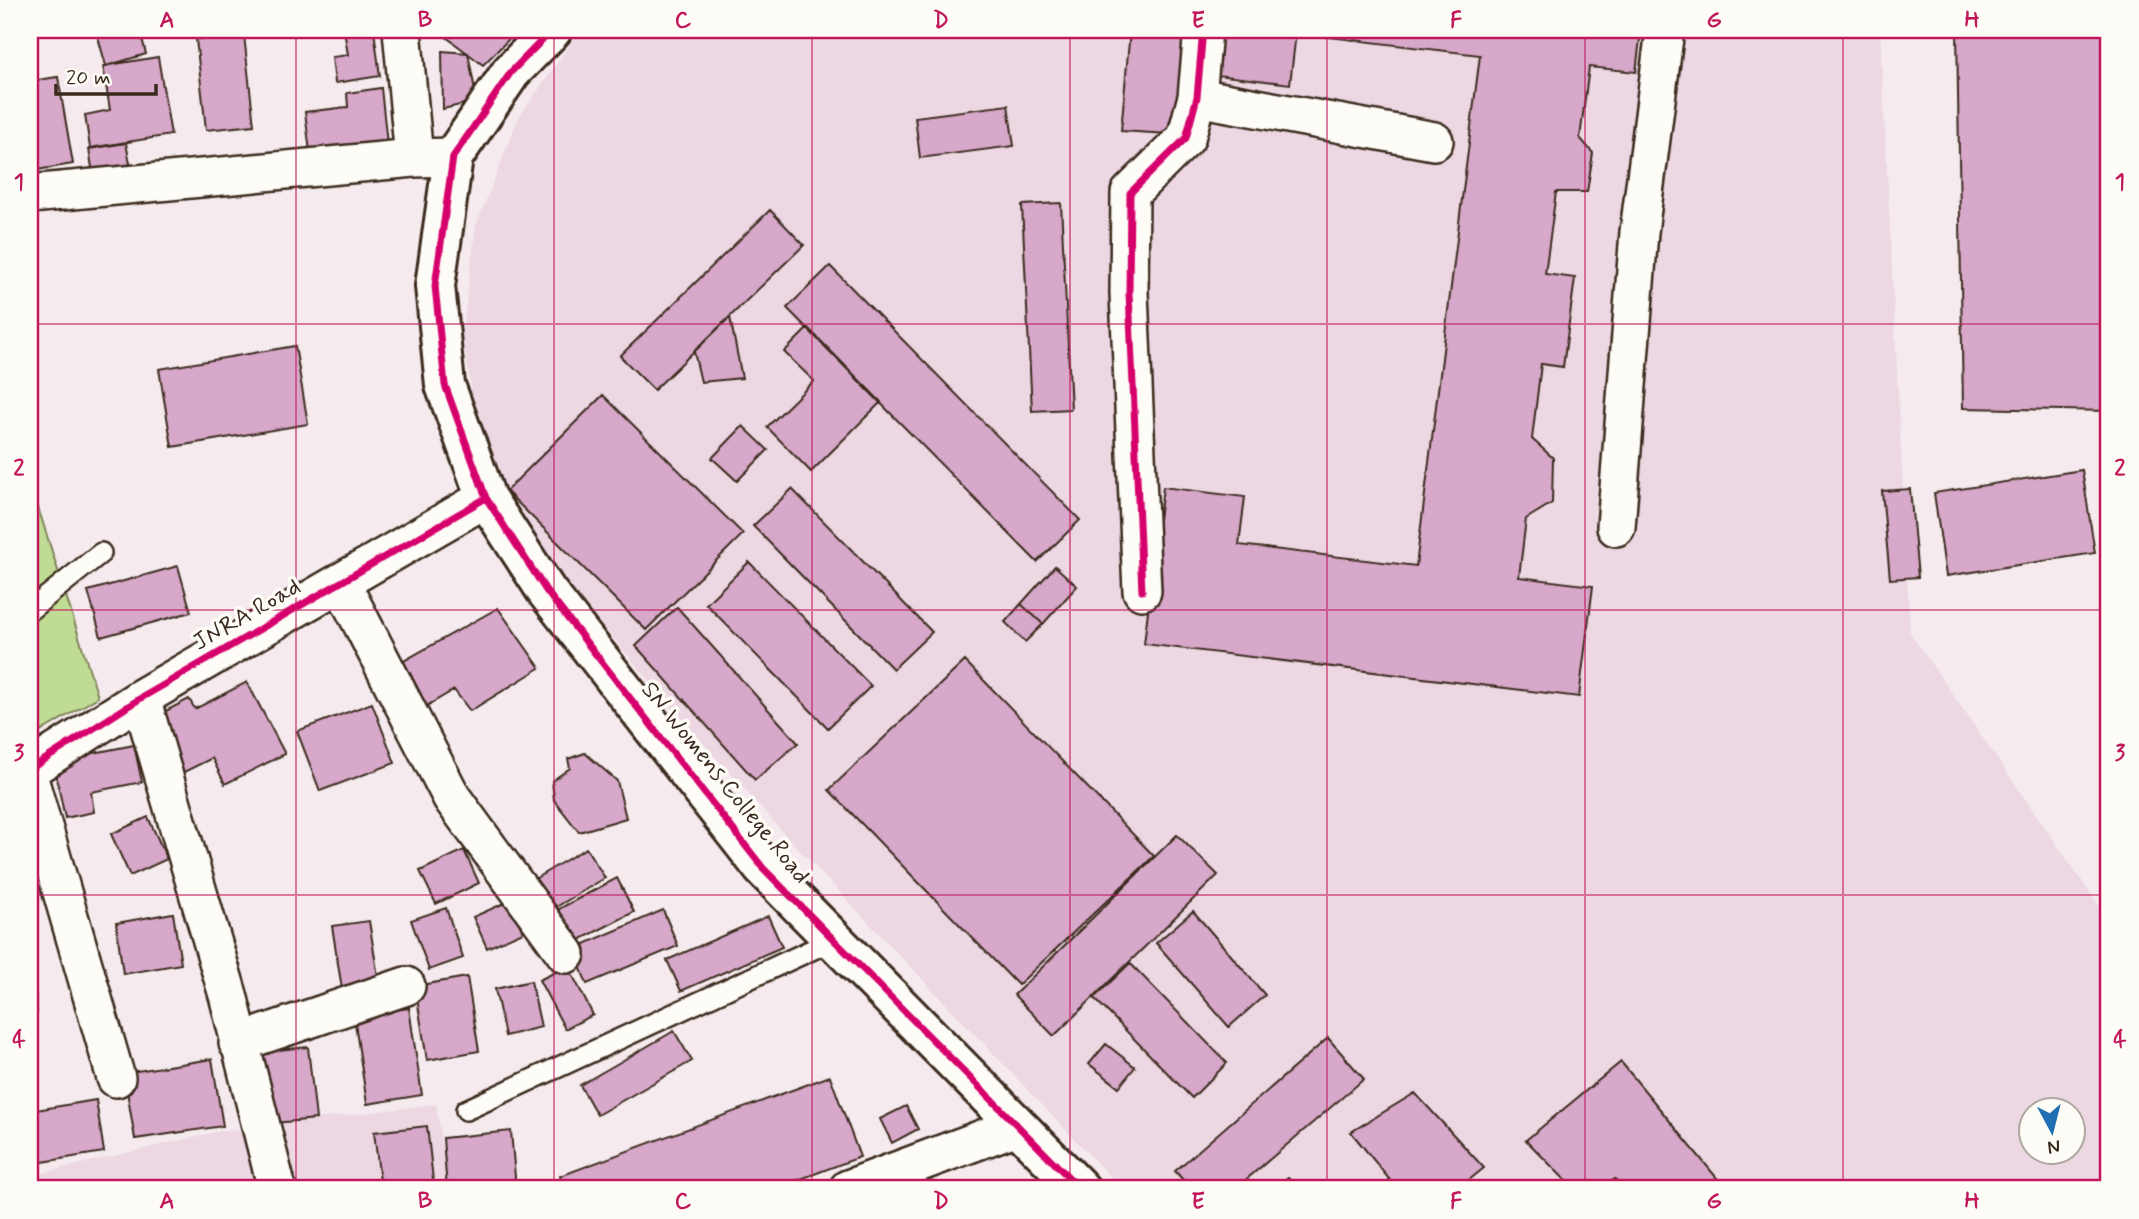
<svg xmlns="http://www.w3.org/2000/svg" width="2139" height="1219" font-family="Mynerve,sans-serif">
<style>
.built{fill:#ecd7e3;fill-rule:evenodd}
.green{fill:#c0dc94;stroke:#7e8359;stroke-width:2}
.building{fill:#d7a8c9;stroke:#3b2a1e;stroke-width:2}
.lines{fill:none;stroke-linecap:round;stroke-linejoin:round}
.service-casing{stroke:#3b2a1e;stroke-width:24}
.minor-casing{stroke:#3b2a1e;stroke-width:42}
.tertiary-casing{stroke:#3b2a1e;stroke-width:44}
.service{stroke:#fdfcf7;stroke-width:19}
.minor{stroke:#fdfcf7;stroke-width:37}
.tertiary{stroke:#fdfcf7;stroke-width:38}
.cycleway-casing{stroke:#fdfcf7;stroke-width:11}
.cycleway{stroke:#d6006c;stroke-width:7}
.grid{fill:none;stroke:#c2185b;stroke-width:2;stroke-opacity:0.55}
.labels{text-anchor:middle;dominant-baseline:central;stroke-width:7;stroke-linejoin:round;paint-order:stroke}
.street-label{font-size:24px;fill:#3b2a1e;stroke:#fdfcf7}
.neatline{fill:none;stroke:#c2185b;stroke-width:2.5}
.grid-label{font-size:23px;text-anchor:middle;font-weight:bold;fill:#c2185b}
</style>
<rect width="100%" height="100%" fill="#f5ebee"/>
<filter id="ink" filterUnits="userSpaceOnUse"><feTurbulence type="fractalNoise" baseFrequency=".0143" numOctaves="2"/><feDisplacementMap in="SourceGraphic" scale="14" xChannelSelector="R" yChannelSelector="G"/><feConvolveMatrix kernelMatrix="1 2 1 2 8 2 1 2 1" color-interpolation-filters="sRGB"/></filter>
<g filter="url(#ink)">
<path class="built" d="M580 30H1880L1910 633 2109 920V1189H1122L790 840 701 741 490 494 462 335 476 226 518 119ZM2030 1110H2072V1152H2030Z
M436 1104 449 1189H30V1176L215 1132Z"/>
<path class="green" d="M30 482 98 697 30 738Z"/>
<path class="building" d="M96 30H140L146 54 106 66Z
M344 30H374L380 76 335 83 332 57 348 55Z
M437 30H518L483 65Z
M1130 30H1194L1185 135 1121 131Z
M1213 30H1641L1636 72 1589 67 1580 138 1593 153 1587 192H1556L1545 274 1575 278 1563 367 1541 364 1532 439 1553 458 1552 503 1526 519 1519 577 1593 586 1579 697 1144 644 1163 487 1245 497 1239 545 1416 566 1480 55 1296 33 1290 84 1208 74Z
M1957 30H2109V411L1963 408Z
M244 35 254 125 206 130 196 39Z
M442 51 468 53 477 101 443 109Z
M158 57 171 135 90 148 85 115 110 110 103 66Z
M58 77 73 164 37 170 30 123V81Z
M381 88 387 144 310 152 305 112 348 107 347 93Z
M1008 105 1014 146 920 158 915 117Z
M126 143 132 174 94 180 89 149Z
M1061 203 1071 409 1032 411 1022 205Z
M770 210 804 245 654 390 620 356Z
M830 266 1080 520 1037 562 787 308Z
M730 317 742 378 701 382 694 352Z
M808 328 881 402 811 472 767 427 814 381 784 352Z
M295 346 308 424 172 447 159 369Z
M603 395 743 534 646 630 506 491Z
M743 426 768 450 737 481 712 458Z
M2082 470 2095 553 1946 576 1934 493Z
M792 489 932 632 893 669 753 526Z
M1910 489 1918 577 1890 579 1882 491Z
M749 562 871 686 828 728 706 604Z
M178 566 191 612 101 637 88 591Z
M1055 566 1077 586 1043 624 1021 604Z
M1021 604 1043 624 1025 642 1005 622Z
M677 607 798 743 755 780 636 646Z
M498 608 540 668 470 711 454 690 418 711 395 666Z
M965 661 1154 856 1018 985 829 790Z
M247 682 285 754 225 784 212 758 180 774 152 718 189 699 195 709Z
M372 703 395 763 320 791 297 731Z
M134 745 142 782 91 792 94 812 65 818 53 761Z
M585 753 617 781 626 818 579 832 554 800 552 781 570 768 568 759Z
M148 817 167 859 130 876 111 834Z
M1177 835 1218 875 1054 1036 1014 995Z
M586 848 605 878 546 913 528 883Z
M464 850 479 883 436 904 420 871Z
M617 878 634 912 570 945 553 912Z
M509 901 523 932 487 948 473 917Z
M446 908 463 958 429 970 411 920Z
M663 910 678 946 587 984 573 949Z
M1193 911 1265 995 1229 1027 1156 943Z
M173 913 181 964 123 974 116 923Z
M768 916 782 947 681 991 667 960Z
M369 921 379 983 342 989 332 926Z
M31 945 37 1012H30V946Z
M1130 963 1227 1063 1192 1098 1094 998Z
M568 966 593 1015 565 1029 539 980Z
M467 977 479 1051 427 1060 415 986Z
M531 981 541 1027 505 1036 495 989Z
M409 1008 422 1095 367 1104 354 1016Z
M674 1031 692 1061 597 1115 580 1085Z
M1328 1038 1364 1079 1235 1189H1191L1175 1171Z
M1106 1044 1135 1067 1119 1087 1089 1064Z
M308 1047 316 1119 264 1124 257 1052Z
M212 1059 223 1126 135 1139 124 1073Z
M1621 1062 1726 1189H1624L1615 1179 1599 1189H1574L1526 1140Z
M830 1076 860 1157 774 1189H564L560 1176Z
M1415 1093 1484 1168 1458 1189H1397L1351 1132Z
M96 1100 104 1152 30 1164V1111Z
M906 1106 918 1129 892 1143 880 1119Z
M427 1126 434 1189H381L374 1132Z
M511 1131 516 1189H447L443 1138Z
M1288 1178 1299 1189H1271Z"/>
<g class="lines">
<defs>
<path id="service" d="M30 610 101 553
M466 1110 833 940"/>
<path id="minor" d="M402 30 414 158
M1197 97 1434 141
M30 194 414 158 453 157
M1616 527 1639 232 1665 30
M341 583 452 798 566 954
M1142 591 1129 293 1130 193 1186 138 1197 97 1203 30
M141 698 228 995 277 1189
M30 769 141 698 486 498
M30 782 116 1078
M238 1043 406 986
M848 1189 1017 1126"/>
<path id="tertiary" d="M552 30 511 72 453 157 435 286 445 385 486 498 547 592 763 868 1080 1189"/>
</defs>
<use href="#service" class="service-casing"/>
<use href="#minor" class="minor-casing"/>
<use href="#tertiary" class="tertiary-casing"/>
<use href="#service" class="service"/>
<use href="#minor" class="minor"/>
<use href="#tertiary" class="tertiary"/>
<defs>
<path id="cycleway" d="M552 30 511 72 453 157 435 286 445 385 486 498 547 592 763 868 1080 1189
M1142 591 1129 293 1130 193 1186 138 1197 97 1203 30
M30 769 141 698 486 498"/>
</defs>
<use href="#cycleway" class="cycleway-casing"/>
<use href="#cycleway" class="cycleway"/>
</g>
</g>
<path class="grid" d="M296 30V1189M554 30V1189M812 30V1189M1070 30V1189M1327 30V1189M1585 30V1189M1843 30V1189M30 324H2109M30 610H2109M30 895H2109"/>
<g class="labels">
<g class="street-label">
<text transform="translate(247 615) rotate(-30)">JNRA Road</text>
<text transform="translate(725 783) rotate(51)">SN Womens College Road</text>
</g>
</g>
<rect width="2139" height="1219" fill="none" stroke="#fdfcf7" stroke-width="77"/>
<g transform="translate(2052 1131) rotate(173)"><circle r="33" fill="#fdfcf7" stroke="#afa8a0" stroke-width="2"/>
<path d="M0-5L12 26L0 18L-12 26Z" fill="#1f6fb2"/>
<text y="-10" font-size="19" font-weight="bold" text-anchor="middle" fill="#3b2a1e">N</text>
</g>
<path d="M56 84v10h100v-10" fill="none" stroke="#3b2a1e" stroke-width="3.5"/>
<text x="66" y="84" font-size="21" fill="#3b2a1e" stroke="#fdfcf7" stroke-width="5" paint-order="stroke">20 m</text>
<rect x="38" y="38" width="2062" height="1142" class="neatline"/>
<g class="grid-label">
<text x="167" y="27">A</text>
<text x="425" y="27">B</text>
<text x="683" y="27">C</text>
<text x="941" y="27">D</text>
<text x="1198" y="27">E</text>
<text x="1456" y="27">F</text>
<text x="1714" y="27">G</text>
<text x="1972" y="27">H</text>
<text x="19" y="189">1</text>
<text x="2120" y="189">1</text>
<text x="19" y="475">2</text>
<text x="2120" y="475">2</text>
<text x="19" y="760">3</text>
<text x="2120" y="760">3</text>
<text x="19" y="1046">4</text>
<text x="2120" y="1046">4</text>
<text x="167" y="1208">A</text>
<text x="425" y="1208">B</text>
<text x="683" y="1208">C</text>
<text x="941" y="1208">D</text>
<text x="1198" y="1208">E</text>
<text x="1456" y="1208">F</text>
<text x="1714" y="1208">G</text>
<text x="1972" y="1208">H</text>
</g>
</svg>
